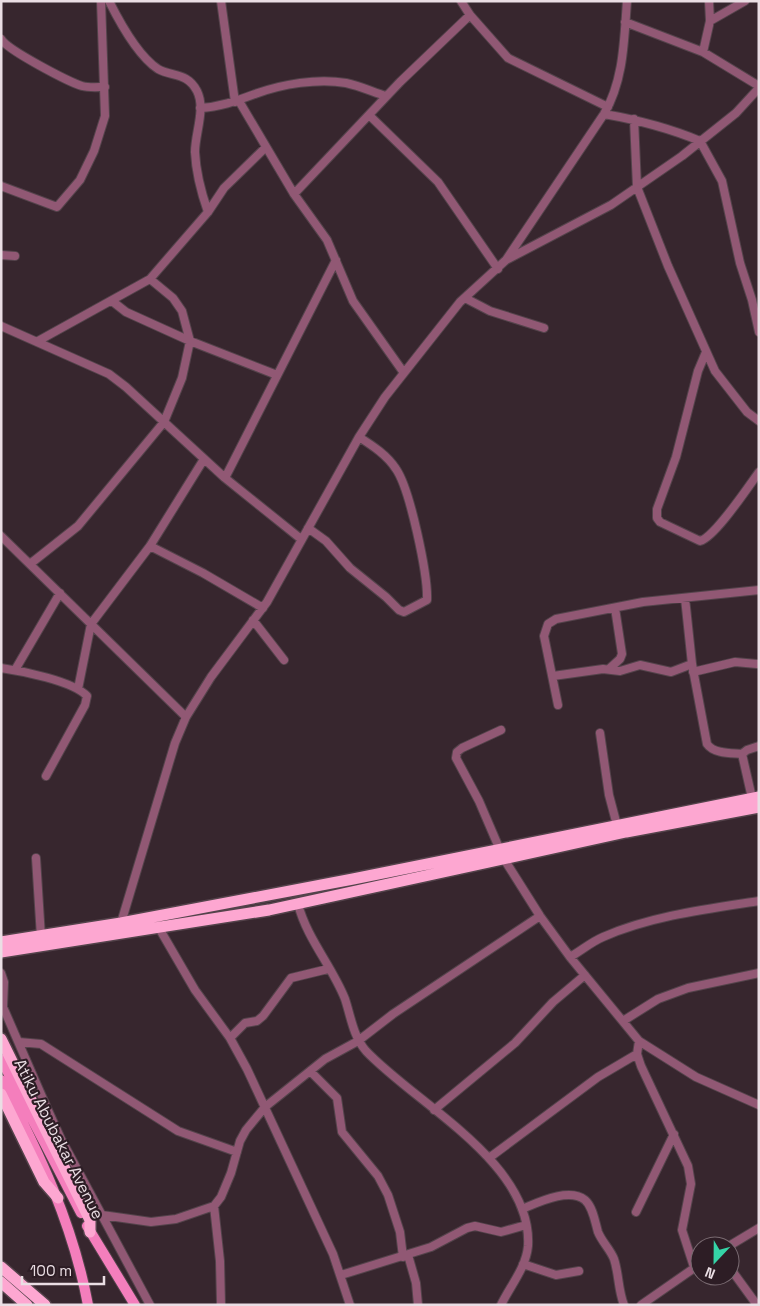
<svg xmlns="http://www.w3.org/2000/svg" width="760" height="1306" font-family="'Space Grotesk',sans-serif">
<style>
.lines{fill:none;stroke-linecap:round;stroke-linejoin:round}
.minor-casing{stroke:#54434b;stroke-width:10}
.major-casing{stroke:#54434b;stroke-width:12}
.highway-casing{stroke:#54434b;stroke-width:14}
.minor{stroke:#915874;stroke-width:8}
.major{stroke:#f47ebc;stroke-width:10}
.highway{stroke:#fda7d1;stroke-width:11}
.labels{text-anchor:middle;dominant-baseline:central;stroke-width:4.5;stroke-linejoin:round;paint-order:stroke}
.street-label{font-size:16px;fill:#eadee4;stroke:#2d1d25}
</style>
<rect width="100%" height="100%" fill="#37262e"/>
<g class="lines">
<defs>
<path id="minor" d="M109 1C120 23 138 56 158 69 172 77 187 72 197 91 206 109 195 133 195 152 196 174 201 192 208 212
M221 1 235 102
M461 1 470 15 508 58 608 107
M710 21 745 1
M625 22 703 52 759 86
M1 39C7 50 69 82 82 86 89 88 98 87 105 87
M703 52 710 21 709 1
M239 101 294 194 327 240 353 301 404 373
M200 108C220 107 236 101 255 94 282 84 318 78 346 83 360 86 373 92 386 96
M604 114C638 120 669 128 700 141L722 181 740 263 752 300 759 332
M369 115 438 182 498 269
M634 119 637 187 668 266 715 371 747 412 759 421
M1 186 57 207 80 180 94 151 105 116 101 1
M294 194 400 82 470 15
M1 255 15 256
M508 259 611 205 682 156 736 113 759 88
M465 298 490 311 544 328
M112 301 126 312 190 341 277 375
M1 326 109 374 126 387 225 478 301 539
M38 341 150 279 208 212 224 188 265 148
M706 352 698 371 676 457 657 509V518L660 522 700 541C715 537 748 487 759 472
M225 478 336 260
M308 528 326 541 350 568 386 597 399 610 404 612 427 600C428 575 410 489 396 469 387 455 373 446 359 437
M1 536 186 717
M150 546 203 573 263 608
M30 564 78 526 164 422 182 378 190 341 182 311 173 298 150 279
M685 598 692 664 707 744C714 754 731 753 742 754L747 750 759 746
M253 620 284 660
M1 668C22 671 73 681 87 696L85 705 46 776
M609 669 620 659 622 654 615 608
M15 670 60 593
M693 672 735 662 757 664
M553 676 603 669 620 671 640 665 671 672 692 664
M78 689 91 624 150 546 204 459
M558 705 544 636 548 624 556 619 643 602 759 590
M600 733 609 795 618 829
M742 754 752 798
M500 850 479 801 456 758 457 752 462 748 501 730
M36 858 41 937
M504 859 540 916 570 957 639 1041 696 1077 759 1105
M298 904C307 939 332 966 345 999 351 1017 353 1036 366 1051 416 1104 533 1163 528 1246 526 1268 510 1286 501 1305
M121 923 175 743 186 717 211 677 267 602 359 437 385 397 460 302 506 260 604 114C624 80 624 40 627 1
M159 928 195 990 230 1038 247 1069 333 1254 350 1305
M570 957C581 951 591 942 603 937 651 916 707 909 759 901
M1 973 4 982 3 1007 47 1108 61 1139 150 1305
M623 1021 658 999 688 988 759 973
M230 1038 245 1023 257 1021 263 1016 291 978 328 969
M639 1041 637 1054 641 1066 688 1166 691 1184 682 1230 694 1267
M19 1042 41 1044 178 1131 237 1152
M310 1071 337 1098 342 1132 378 1176 388 1195 400 1232 403 1257
M434 1110 515 1043 553 1002 585 975
M489 1158 598 1077 637 1054
M214 1206 220 1261 221 1305
M522 1209C537 1203 569 1187 585 1200 593 1207 595 1222 598 1232 602 1242 610 1249 614 1259 619 1274 618 1290 624 1305
M636 1212 674 1134
M102 1215 151 1222 176 1219 214 1206 221 1197 231 1173 240 1141 246 1130 265 1107 325 1059 358 1041 393 1014 540 916
M729 1246 759 1228
M408 1255 416 1283 418 1305
M523 1264 556 1275 579 1271
M730 1268 757 1305
M341 1275 431 1247 467 1228 475 1226 501 1232 526 1225
M641 1305 700 1264"/>
<path id="major" d="M1 1059 81 1213
M1 1080C39 1152 73 1224 88 1305
M87 1226 135 1305"/>
<path id="highway" d="M1 942 121 923 353 879 759 797
M1 952 269 910 626 832 759 807
M1 1039 90 1220V1232
M1 1094 44 1182 58 1198
M1 1267 45 1305
M1 1282 27 1305"/>
</defs>
<use href="#minor" class="minor-casing"/>
<use href="#major" class="major-casing"/>
<use href="#highway" class="highway-casing"/>
<use href="#minor" class="minor"/>
<use href="#major" class="major"/>
<use href="#highway" class="highway"/>
</g>
<g class="labels">
<g class="street-label">
<text transform="translate(59 1139) rotate(63)">Atiku Abubakar Avenue</text>
</g>
</g>
<rect width="760" height="1306" fill="none" stroke="#eadee4" stroke-width="5"/>
<g transform="translate(715 1261) rotate(202)"><circle r="24" fill="#2d1d25" stroke="#796a71"/>
<path d="M0-4L9 19L0 12L-9 19Z" fill="#35d4a7"/>
<text y="-8" font-size="14" font-weight="bold" text-anchor="middle" fill="#eadee4">N</text>
</g>
<path d="M22 1276v8h82v-8" fill="none" stroke="#eadee4" stroke-width="2.5"/>
<text x="30" y="1276" font-size="15" fill="#eadee4" stroke="#2d1d25" stroke-width="4" paint-order="stroke">100 m</text>
</svg>
